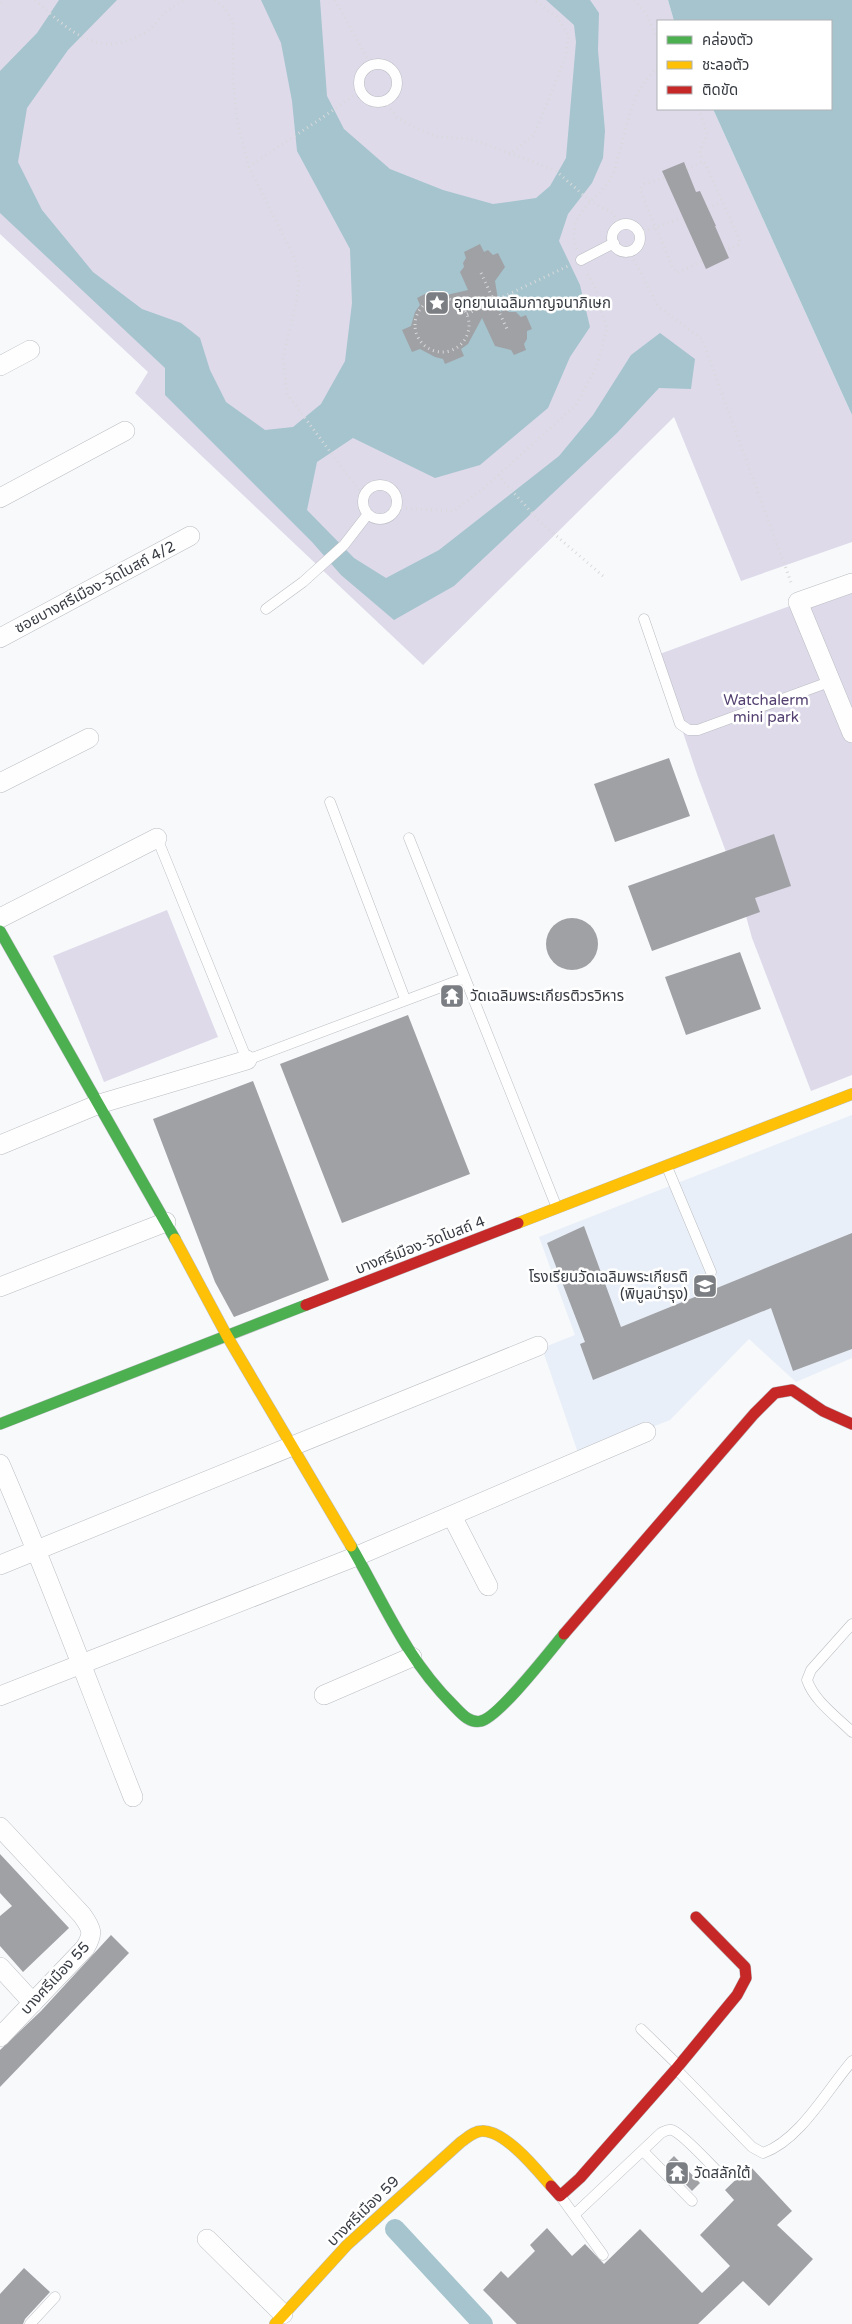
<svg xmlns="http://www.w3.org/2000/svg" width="852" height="2324" font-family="'Varela Round','Noto Sans Thai',sans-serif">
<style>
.built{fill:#e9eff8}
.green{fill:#dedaea}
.water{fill:#a5c4ce}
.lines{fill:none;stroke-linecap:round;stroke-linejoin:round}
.canal{stroke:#a5c4ce;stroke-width:20}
.building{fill:#a0a1a5}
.lane-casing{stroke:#babdc1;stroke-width:11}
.street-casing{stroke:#babdc1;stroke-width:20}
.fast-casing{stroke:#babdc1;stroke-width:12}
.slow-casing{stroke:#babdc1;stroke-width:12}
.jam-casing{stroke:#babdc1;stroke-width:12}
.path{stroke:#d9d9da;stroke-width:3;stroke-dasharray:1 4;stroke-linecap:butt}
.lane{stroke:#fefefe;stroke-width:10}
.street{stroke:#fefefe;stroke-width:19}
.fast{stroke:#4caf50;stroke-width:11}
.slow{stroke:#ffc107;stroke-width:11}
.jam{stroke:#c62828;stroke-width:11}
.labels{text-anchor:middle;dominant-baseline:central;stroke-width:5;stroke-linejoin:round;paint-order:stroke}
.poi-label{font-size:15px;fill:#383c43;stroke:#fff;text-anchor:start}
.street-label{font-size:15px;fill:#383c43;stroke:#fff}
.park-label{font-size:15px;fill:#544171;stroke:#fff}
</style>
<rect width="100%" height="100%" fill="#f7f9fb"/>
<path class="built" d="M852 1115V1358L796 1382 749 1339 670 1420 579 1456 542 1348 575 1335 539 1237Z"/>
<path class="green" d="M0 0H668L674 21H658V109H713L852 415V542L741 581 674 417 423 665 135 393 148 372 0 234Z
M852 583V1075L811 1091 752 938 735 876 698 777 657 655Z
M167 910 218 1037 104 1082 53 956Z"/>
<path class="water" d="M59 0H117L68 50 27 108 18 162 42 210 93 272 142 309 181 323 200 338 210 370 226 402 265 430 293 427 321 404 345 361 352 303 350 249 297 151 292 101 281 43 261 0H320L327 96 344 129 390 169 443 190 493 204 536 198 550 186 566 158 576 42 574 25 546 0H590L599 13 598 50 605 131 603 158 592 183 568 214 559 241 580 285 590 327 570 357 548 408 480 465 435 478 353 438 317 462 307 510 354 558 386 578 439 550 559 456 593 415 631 355 660 333 695 359 691 389 659 388 617 433 454 586 394 620 341 575 312 542 165 395V368L0 213V71L37 33Z
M668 0H852V415L713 109H831V21H674Z"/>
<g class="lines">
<path class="canal" d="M395 2229 483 2324"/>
</g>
<path class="building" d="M684 162 696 192 700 191 716 226H715L729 258 706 269 662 171Z
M480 244 484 252 488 250 493 255 498 253 505 267 495 281 500 312 506 309 509 312H516L521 317 526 315 532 329 527 331V339L524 344 526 350 514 355 511 350 495 346 482 318 468 344 461 349 464 356 445 364 443 359 435 357 420 349 412 352 402 330 411 326 415 312 420 305 417 298 433 290 438 297 468 290 460 272 464 267 463 263 466 258 464 252Z
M669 758 690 816 615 842 594 784Z
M774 834 791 886 755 898 760 912 652 951 628 886Z
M546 944a26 26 0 1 1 52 0a26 26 0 1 1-52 0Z
M740 952 761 1009 686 1035 665 977Z
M408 1015 470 1174 342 1223 280 1064Z
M253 1081 329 1280 234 1317 215 1282 153 1119Z
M584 1226 621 1327 852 1233V1349L793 1371 771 1308 593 1380 580 1344 585 1342 547 1243Z
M0 1854 69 1928 23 1972 0 1946V1916L12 1906 0 1893Z
M111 1935 129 1953 0 2087V2050L41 2011Z
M674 2156 700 2183 692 2191 666 2164Z
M750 2166 792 2211 777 2225 813 2259 769 2306 743 2281 698 2324H517L483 2290 501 2271 508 2278 535 2251 530 2245 547 2228 572 2256 585 2244 604 2264 640 2229 702 2293 730 2266 700 2235 734 2200 725 2190Z
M24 2268 50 2292 25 2319 23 2324H0V2294Z"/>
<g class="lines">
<defs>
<path id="lane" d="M359 83a19 19 0 1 1 38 0a19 19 0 1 1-38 0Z
M612 238a14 14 0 1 1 28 0a14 14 0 1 1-28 0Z
M581 260 614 243
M363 502a17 17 0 1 1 34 0a17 17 0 1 1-34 0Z
M266 609 303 582 344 545 368 514
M644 619 680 724 689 730H698L829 682
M330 802 405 999
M157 838 247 1060 465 978
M409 838 557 1208
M667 1167 711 1272
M852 1624 811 1670 807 1680C814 1701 837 1717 852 1732
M641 2029 679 2066
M677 2070 752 2147 763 2153C800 2140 827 2090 852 2061
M643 2151 692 2201
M561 2197 603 2255
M574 2215 661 2133C665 2131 668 2129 672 2130 682 2133 710 2164 719 2173
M30 2324 55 2297"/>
<path id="street" d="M0 366 30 350
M0 498 125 431
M852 583 798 602 852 733
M0 638 190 536
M0 783 89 738
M0 918 157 838
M0 1145 99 1104 247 1060
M0 1287 166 1222
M0 1464C48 1574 89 1686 133 1797
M452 1516 488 1586
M0 1565 538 1346
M324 1695 412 1657
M0 1696 357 1556 646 1432
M0 1827 82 1915C92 1929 94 1933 85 1948L0 2037
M0 1967 33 2003
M207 2239 283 2314"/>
<path id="fast" d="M0 931 175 1239
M0 1424 306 1305
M351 1546C384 1603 405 1657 453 1705 460 1712 469 1724 481 1721 498 1718 550 1651 564 1634"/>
<path id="slow" d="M518 1223 852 1094
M175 1239 227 1336 351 1546
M275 2324 347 2245 461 2142C467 2138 474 2131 482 2131 505 2130 537 2170 551 2186"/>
<path id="jam" d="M306 1305 518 1223
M564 1634 754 1414 775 1393 792 1390 823 1411 852 1424
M551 2186 560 2196 580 2178 676 2069 737 1995 746 1978 745 1967 696 1917"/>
</defs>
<use href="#lane" class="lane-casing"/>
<use href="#street" class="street-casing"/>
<use href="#fast" class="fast-casing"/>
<use href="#slow" class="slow-casing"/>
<use href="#jam" class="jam-casing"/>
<path class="path" d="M35 0C70 31 98 61 146 32 153 28 158 19 165 13 170 8 178 4 184 0
M215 0 226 10 233 22V79L237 120 249 167 295 259 299 280 297 299 283 358 287 394 364 497
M335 0 371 65
M634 0 645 12 658 39
M0 3 2 0
M384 101 397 117 415 128 438 137 471 139 555 170 590 201 613 213 619 226
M699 109 707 134 700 152 703 161
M509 155 534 135 565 59 569 36 557 17 534 0
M249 167C285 141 325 118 360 90
M687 169 703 161 706 165 740 241 738 245 725 250
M664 178 644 184 640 190 672 266 677 273 702 261
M708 208 721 203
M639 233 682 218
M577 249C564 213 596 203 611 178 614 173 616 166 617 160 628 127 630 91 658 67
M629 251 659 307 702 339 792 585
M481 273 507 329
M415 325a27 27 0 1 1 54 0a27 27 0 1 1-54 0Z
M467 314 568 266
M498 475 539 521 603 576
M396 508 454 511 484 488 576 405 596 368 607 329 595 287 587 273"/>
<use href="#lane" class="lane"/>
<use href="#street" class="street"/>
<use href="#fast" class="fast"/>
<use href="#slow" class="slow"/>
<use href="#jam" class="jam"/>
</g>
<defs>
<symbol id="sight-square" viewBox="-11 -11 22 22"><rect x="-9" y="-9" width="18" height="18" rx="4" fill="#7b7e83" stroke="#fff"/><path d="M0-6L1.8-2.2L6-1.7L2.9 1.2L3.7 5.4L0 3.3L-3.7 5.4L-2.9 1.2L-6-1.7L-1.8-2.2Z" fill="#fff"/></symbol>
<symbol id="temple-square" viewBox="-11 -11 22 22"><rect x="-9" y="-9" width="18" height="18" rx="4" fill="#7b7e83" stroke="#fff"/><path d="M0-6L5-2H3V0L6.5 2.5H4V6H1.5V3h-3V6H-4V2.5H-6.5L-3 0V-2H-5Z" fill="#fff"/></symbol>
<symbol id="school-square" viewBox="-11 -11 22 22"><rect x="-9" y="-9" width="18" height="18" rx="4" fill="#7b7e83" stroke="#fff"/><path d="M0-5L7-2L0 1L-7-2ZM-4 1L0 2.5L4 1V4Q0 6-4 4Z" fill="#fff"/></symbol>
</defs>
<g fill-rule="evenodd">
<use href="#sight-square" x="423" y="289" width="28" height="28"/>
<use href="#temple-square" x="438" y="982" width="28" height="28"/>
<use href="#school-square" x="691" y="1272" width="28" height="28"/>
<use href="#temple-square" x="663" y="2159" width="28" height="28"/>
</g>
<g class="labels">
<g class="poi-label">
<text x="454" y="303">อุทยานเฉลิมกาญจนาภิเษก</text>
<text x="470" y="996">วัดเฉลิมพระเกียรติวรวิหาร</text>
<text x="688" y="1277" text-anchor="end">โรงเรียนวัดเฉลิมพระเกียรติ<tspan x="688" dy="17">(พิบูลบำรุง)</tspan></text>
<text x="694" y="2173">วัดสลักใต้</text>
</g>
<g class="street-label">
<text transform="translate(95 587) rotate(-28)">ซอยบางศรีเมือง-วัดโบสถ์ 4/2</text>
<text transform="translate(420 1245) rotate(-21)">บางศรีเมือง-วัดโบสถ์ 4</text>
<text transform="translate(55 1978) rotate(-47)">บางศรีเมือง 55</text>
<text transform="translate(363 2211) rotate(-44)">บางศรีเมือง 59</text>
</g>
<g class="park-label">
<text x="766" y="700">Watchalerm<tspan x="766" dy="17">mini park</tspan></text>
</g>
</g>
<rect x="657" y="20" width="175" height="90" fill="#ffffff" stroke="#afb1b4"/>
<rect x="667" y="36" width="25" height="8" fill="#4caf50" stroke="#afb1b4"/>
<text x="702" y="45" font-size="15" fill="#383c43">คล่องตัว</text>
<rect x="667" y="61" width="25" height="8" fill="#ffc107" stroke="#afb1b4"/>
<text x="702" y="70" font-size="15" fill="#383c43">ชะลอตัว</text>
<rect x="667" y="86" width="25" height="8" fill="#c62828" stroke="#afb1b4"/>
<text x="702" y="95" font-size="15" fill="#383c43">ติดขัด</text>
</svg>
